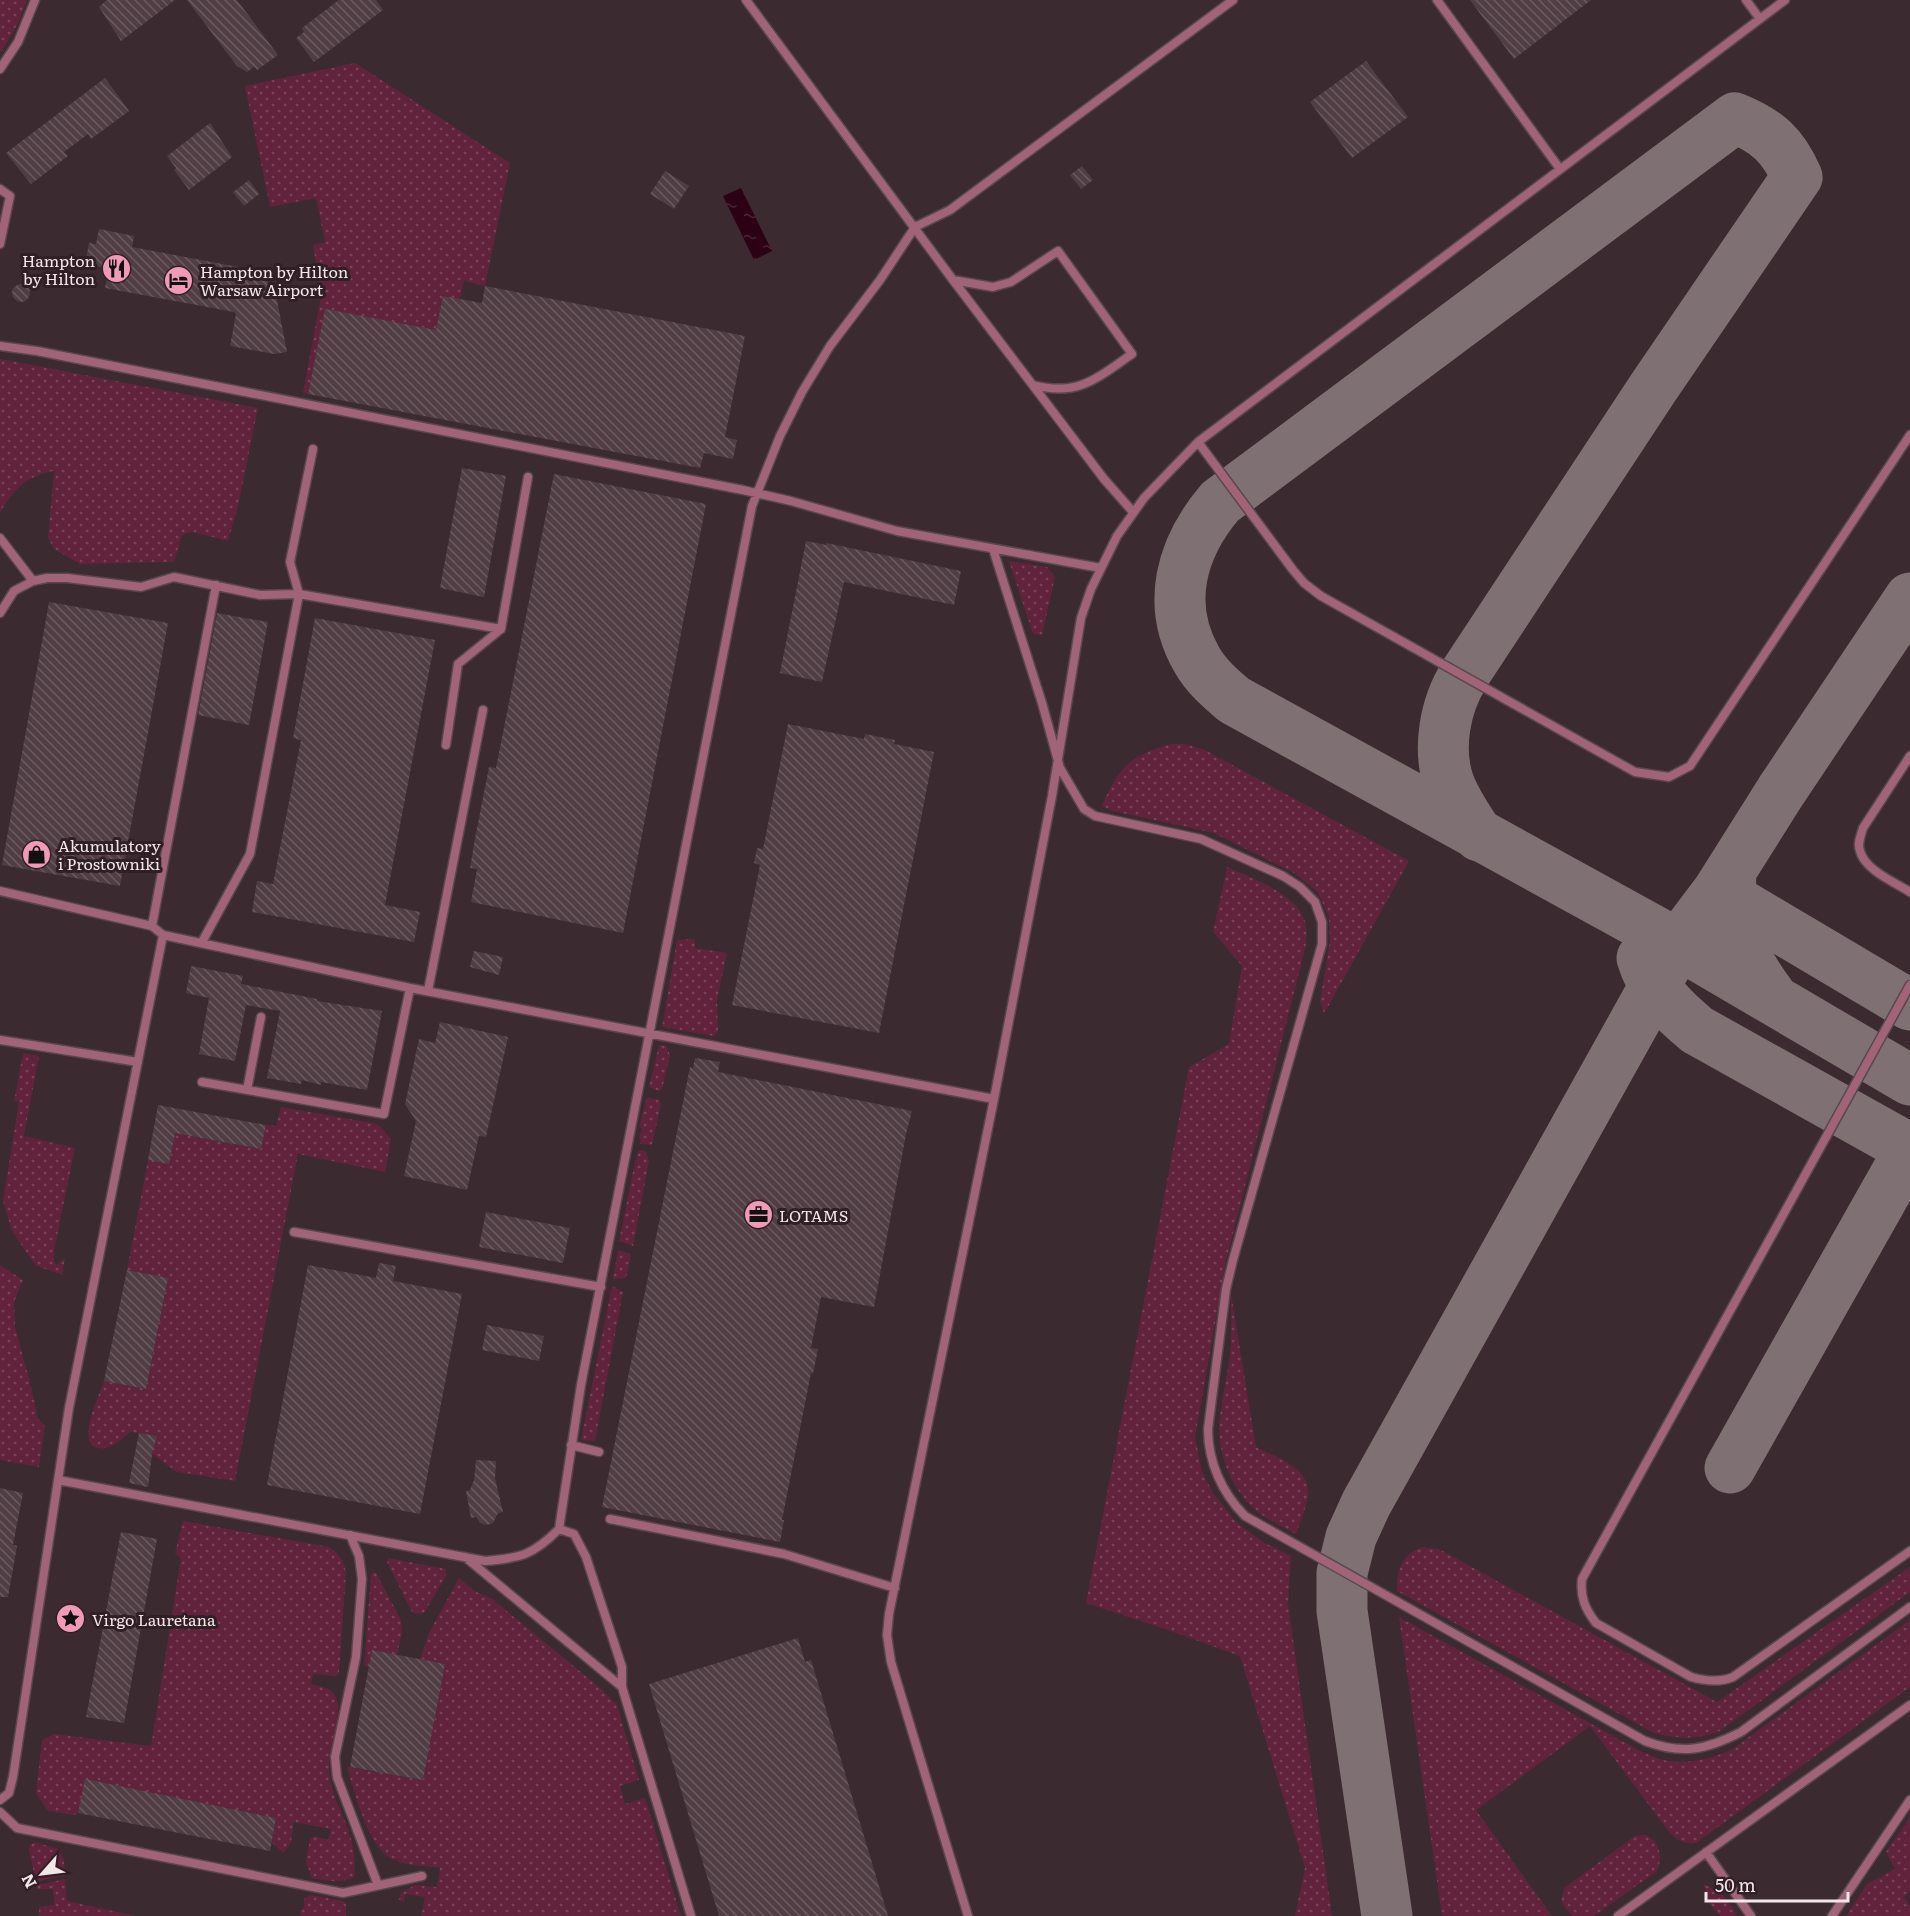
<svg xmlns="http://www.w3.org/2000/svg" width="1910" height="1916" font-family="Literata,serif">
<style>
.grass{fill:url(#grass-dots)}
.water{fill:url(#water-ripples)}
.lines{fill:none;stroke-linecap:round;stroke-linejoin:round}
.taxiway{stroke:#7f7074;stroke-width:51}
.building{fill:url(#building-back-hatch)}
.service-casing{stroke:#58484d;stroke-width:11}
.service{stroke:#a16378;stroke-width:8}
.labels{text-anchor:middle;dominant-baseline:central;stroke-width:6;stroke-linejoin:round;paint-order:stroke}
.poi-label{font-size:16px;fill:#f2e6e9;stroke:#302026;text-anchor:start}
</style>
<defs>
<pattern id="grass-dots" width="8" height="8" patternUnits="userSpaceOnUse" patternTransform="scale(1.5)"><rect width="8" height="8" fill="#61233c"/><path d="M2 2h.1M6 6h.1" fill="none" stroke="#784358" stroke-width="1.8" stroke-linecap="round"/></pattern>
<pattern id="water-ripples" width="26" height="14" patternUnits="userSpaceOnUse" patternTransform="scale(1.5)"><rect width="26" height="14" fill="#2c0114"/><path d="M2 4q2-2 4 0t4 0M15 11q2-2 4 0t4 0" fill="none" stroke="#4b2636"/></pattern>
<pattern id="building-back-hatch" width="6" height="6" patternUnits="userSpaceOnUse" patternTransform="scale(1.5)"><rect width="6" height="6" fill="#503e44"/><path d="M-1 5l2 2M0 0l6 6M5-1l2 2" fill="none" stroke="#6a5a5f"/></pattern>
</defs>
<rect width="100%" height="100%" fill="#3b2a2f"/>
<path class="grass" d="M0 0H27L18 23 2 51H0Z
M355 63 510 163 485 286 464 281 460 299 443 296 436 330 325 310 308 394 303 393 321 296 313 245 325 242 316 198 270 207 245 86Z
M0 359 258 408 238 506 228 541 192 532 182 535 174 562 80 564 54 549 48 538 54 471C28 475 12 490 0 513Z
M1009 561 1047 567 1055 577 1042 635 1033 634Z
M1171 744H1183L1203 749 1409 861 1324 1014 1320 1001 1330 941 1329 917 1317 891 1294 873 1214 833 1113 811 1102 806C1118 767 1131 755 1171 744Z
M1227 867C1251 878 1302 895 1306 926 1307 932 1306 939 1306 945L1226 1261 1195 1437 1202 1472 1213 1493 1237 1523 1263 1542 1291 1556 1288 1603 1332 1916H1295L1305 1868 1240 1656 1165 1629 1086 1603 1189 1067 1229 1044 1242 966 1213 932Z
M695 939V948L727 953 717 1000 718 1031 714 1036 662 1027 677 940Z
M659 1045 667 1046 670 1056 662 1089 659 1091 649 1087Z
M23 1053 39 1056 24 1136 75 1148 54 1251V1262L57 1265 65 1258 62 1275 35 1265 12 1231 3 1201 19 1102 14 1101Z
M647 1097 659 1100 661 1104 652 1145 640 1144 641 1140 639 1138 642 1129 639 1127Z
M281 1107 372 1123 380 1126 391 1139 385 1172 298 1154 235 1481 177 1472 152 1454 156 1436 130 1432C124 1437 118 1443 111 1446 108 1448 102 1449 98 1448 75 1444 100 1394 104 1381L146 1389 168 1278 127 1270 148 1160 169 1164 175 1133 261 1149 266 1125 276 1126Z
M639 1150 646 1151 649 1161 633 1246 619 1241 635 1162Z
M618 1250 631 1254 626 1278 613 1279Z
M0 1265 23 1280 14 1302 15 1327 31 1386 38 1419 45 1426 39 1467 0 1460Z
M612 1286 623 1292 595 1441 581 1440Z
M1231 1294 1256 1447C1274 1457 1310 1467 1308 1494 1307 1507 1300 1522 1296 1534 1281 1526 1263 1518 1250 1505 1228 1482 1216 1448 1220 1417 1222 1396 1228 1375 1230 1353 1232 1334 1231 1314 1231 1294Z
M183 1521 329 1547C340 1554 344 1561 346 1573L339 1673 336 1676 313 1674 311 1684C322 1687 333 1687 337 1700 342 1714 328 1750 329 1769 331 1808 360 1831 354 1877 340 1884 327 1881 312 1878L306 1862 310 1839 314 1836 328 1840 331 1829 294 1822 291 1842 284 1853 272 1843 276 1818 86 1780 78 1813 74 1815 48 1811 36 1793 42 1740 54 1734 151 1746 181 1558 175 1553Z
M1423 1547 1439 1549 1717 1702 1910 1567V1592L1720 1731C1697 1740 1677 1739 1654 1733L1397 1591C1396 1570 1403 1553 1423 1547Z
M388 1558 446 1569V1576L424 1613 416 1614 412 1612 387 1562Z
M373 1572 376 1573 401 1620 402 1632 397 1655 373 1650 369 1667 364 1666 371 1575Z
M459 1578 474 1591 491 1598 599 1687 617 1705 639 1780 620 1786 625 1804 645 1798 681 1916H421L425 1897 405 1894 404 1902 399 1900 401 1893 415 1885 437 1887 440 1868C426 1866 408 1866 394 1860 369 1851 354 1791 347 1767L375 1772 380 1747 398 1776 423 1780 445 1664 420 1659 429 1633Z
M1399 1617 1642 1752C1649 1754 1657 1759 1664 1760 1687 1765 1714 1759 1734 1748L1910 1620V1687L1696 1843C1684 1844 1678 1841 1669 1832L1590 1726 1476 1810 1552 1916H1442Z
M1910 1817V1891L1904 1897 1910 1906V1916H1846L1867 1884 1895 1869 1886 1852Z
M1646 1835C1660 1842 1663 1857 1657 1871L1594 1916H1573L1565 1908 1561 1901 1564 1888 1635 1836Z
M34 1842 59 1849 64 1860 65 1875 36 1882 29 1850 30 1845Z
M65 1879 67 1901 136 1916H39V1907L54 1905 53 1889H37V1885Z
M1703 1883 1722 1894 1738 1916H1720L1710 1904Z
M310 1895 343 1901 346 1904V1916H300L301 1911 304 1908V1898Z"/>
<path class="water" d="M741 188 772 251 754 260 723 196Z"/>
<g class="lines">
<path class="taxiway" d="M1479 836C1468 819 1456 802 1449 783 1437 749 1445 705 1464 675L1653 388 1797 177C1783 145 1767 131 1735 118L1220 502C1181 548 1165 605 1197 660 1206 676 1220 688 1234 700L1678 944 1910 1080
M1731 871C1728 925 1740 954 1772 997
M1718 891 1910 1005
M1642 958C1651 989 1673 1010 1697 1030L1910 1149
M1730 1468 1910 1149
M1387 1916 1342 1611V1573L1351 1537 1366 1504 1678 944 1718 891 1781 791 1910 598"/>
</g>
<path class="building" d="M107 0H175L121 41 99 7Z
M187 0H237L278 55 257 70 254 67 247 72 237 66Z
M339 0H376L383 10 314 62 296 38 304 32 302 28Z
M1470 0H1591L1514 59Z
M1366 61 1408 117 1352 158 1310 102Z
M105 78 129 111 91 139 88 134 64 152 68 156 31 184 6 153Z
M210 123 232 157 189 190 174 170 176 168 167 156Z
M1082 166 1093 180 1081 189 1070 175Z
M665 171 689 186 674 209 650 194Z
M249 180 259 194 244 206 233 192Z
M99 229 134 236 132 247 270 273 265 297 276 295 287 352 274 354 230 346 236 314 234 312 105 288 109 269 85 264 89 243 96 244Z
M12 293a9 9 0 1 1 18 0a9 9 0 1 1-18 0Z
M485 286 745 336 725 437 737 440 733 459 704 453 700 468 308 394 325 309 436 330 443 296 482 303Z
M462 468 506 476 484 597 440 588Z
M554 474 706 504 623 933 471 902 477 869 470 868 476 833 489 767 496 768Z
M806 541 826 545V543L961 571 954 605 844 582 822 682 780 673Z
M49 602 168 623 120 886 2 865Z
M217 613 268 622 249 725 198 715Z
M315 618 435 640 385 905 420 912 414 942 252 912 257 881 273 884 301 740 293 738Z
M788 724 864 739 865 734 895 740 894 744 934 752 879 1033 732 1005 760 865 754 863 757 848 763 849Z
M474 951 503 957 499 975 470 967Z
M191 966 243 976 241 984 317 999V1001L382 1011 367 1090 321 1082V1085L302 1080 301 1084 267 1078 280 1011 246 1005 235 1061 199 1054 209 998 186 993Z
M440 1022 508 1037 486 1137 479 1136 467 1190 404 1176 416 1121 405 1104 419 1039 435 1043Z
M695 1058 720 1062 718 1072 912 1111 906 1134 874 1307 821 1297 811 1348 818 1349 813 1374 811 1373 782 1520H784L780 1542 602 1507 690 1067 693 1068Z
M158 1105 266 1125 261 1149 175 1133 169 1164 148 1160Z
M486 1212 570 1228 563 1263 479 1247Z
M379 1263 396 1266 393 1281 462 1294 420 1514 267 1485 308 1265 376 1278Z
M127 1270 168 1278 146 1389 104 1381Z
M487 1325 544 1336 539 1361 482 1350Z
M139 1433 157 1436 152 1454 148 1487 129 1483Z
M476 1460 496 1461 495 1478 503 1512 498 1513 493 1523 487 1525 480 1523 476 1517 471 1518 466 1491 470 1490 474 1480Z
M0 1488 23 1493 13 1545 17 1546 8 1597H0Z
M121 1532 157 1539 124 1723 86 1717Z
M798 1638 805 1662 811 1660 888 1916H719L649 1684Z
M372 1650 445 1664 423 1780 350 1767Z
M85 1779 276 1818 270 1851 78 1813Z"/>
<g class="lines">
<defs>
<path id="service" d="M746 0 953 280 1104 479 1133 512
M1437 0 1560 169
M1746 0 1760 19
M0 69 18 42 35 0
M0 189 10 196 0 244
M953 280 993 287 1011 282 1058 251 1132 354C1097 378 1078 397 1033 385
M0 346 37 351 743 490 791 501 897 531 1101 568
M1198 442 1293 570 1304 583 1321 596 1635 772 1669 777 1690 766 1910 435
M0 538 33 581
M993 549 1042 703 1060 768 1084 809 1095 816 1201 839 1283 876 1300 887 1315 902 1322 922V944L1233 1260 1226 1289 1208 1429C1208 1462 1222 1493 1245 1516L1645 1741C1682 1755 1706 1750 1741 1732L1910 1607
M0 613 14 591 33 581 47 578H67L141 587 174 577 260 595 299 594 501 629
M446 745 458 664 501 629 528 477
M1910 756 1863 828C1861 835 1857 843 1860 851 1865 870 1894 882 1910 892
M0 891 152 926 163 935 410 988 994 1099
M152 926 216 585
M202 942 250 854 299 594 290 562 313 449
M1910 985 1582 1579C1580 1597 1585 1609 1596 1623L1691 1677C1705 1681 1719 1683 1733 1677L1910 1551
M428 991 483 710
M0 1040 138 1062
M202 1082 384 1114 410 988
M247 1090 261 1017
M294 1232 601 1287
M571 1445 599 1452
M58 1480 485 1561C521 1558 533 1555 559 1529L581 1385 752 506 780 436 802 392 830 346 880 280 915 227 950 210 1233 0
M610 1519 784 1554 895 1588
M559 1529 574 1534 586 1557 622 1667V1687L691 1916
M350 1535 359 1556 362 1579 356 1657 335 1757 337 1777 378 1885
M465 1557 622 1687
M0 1800 9 1793 13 1777 69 1408 163 935
M0 1812 17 1828 343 1893 422 1876
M1706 1852 1751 1916
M968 1916 891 1662 887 1635 889 1614 994 1099 1052 796 1081 618 1091 589 1117 536 1144 498 1198 442 1785 0
M1618 1916 1910 1705
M1832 1916 1910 1800"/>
</defs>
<use href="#service" class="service-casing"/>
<use href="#service" class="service"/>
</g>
<defs>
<symbol id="restaurant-disc" viewBox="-11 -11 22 22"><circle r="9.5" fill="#f09ab7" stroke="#302026"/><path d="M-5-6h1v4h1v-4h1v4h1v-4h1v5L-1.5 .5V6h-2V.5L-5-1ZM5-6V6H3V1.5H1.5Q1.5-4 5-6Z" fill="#111"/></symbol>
<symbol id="hotel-disc" viewBox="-11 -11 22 22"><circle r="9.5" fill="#f09ab7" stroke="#302026"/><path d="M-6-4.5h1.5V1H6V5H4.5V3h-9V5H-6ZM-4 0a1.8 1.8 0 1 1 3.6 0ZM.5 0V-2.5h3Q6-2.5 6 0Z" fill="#111"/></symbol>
<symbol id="shop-disc" viewBox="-11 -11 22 22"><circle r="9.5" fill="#f09ab7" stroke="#302026"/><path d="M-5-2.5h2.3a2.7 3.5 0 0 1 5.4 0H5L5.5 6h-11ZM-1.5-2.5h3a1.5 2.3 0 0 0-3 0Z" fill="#111"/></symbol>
<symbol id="office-disc" viewBox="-11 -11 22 22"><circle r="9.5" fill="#f09ab7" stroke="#302026"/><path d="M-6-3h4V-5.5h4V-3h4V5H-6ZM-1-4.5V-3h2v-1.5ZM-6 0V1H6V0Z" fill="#111"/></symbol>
<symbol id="sight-disc" viewBox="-11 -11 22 22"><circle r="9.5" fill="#f09ab7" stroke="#302026"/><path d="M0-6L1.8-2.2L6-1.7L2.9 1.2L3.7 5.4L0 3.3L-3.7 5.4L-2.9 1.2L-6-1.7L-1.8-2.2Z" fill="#111"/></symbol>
</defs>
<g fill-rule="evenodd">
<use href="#restaurant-disc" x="100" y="252" width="33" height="33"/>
<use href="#hotel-disc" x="162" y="264" width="33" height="33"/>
<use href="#shop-disc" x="20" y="838" width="33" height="33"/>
<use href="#office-disc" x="742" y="1198" width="33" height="33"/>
<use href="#sight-disc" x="54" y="1602" width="33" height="33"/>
</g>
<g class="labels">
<g class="poi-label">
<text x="95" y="260" text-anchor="end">Hampton<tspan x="95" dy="18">by Hilton</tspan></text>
<text x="200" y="271">Hampton by Hilton<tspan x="200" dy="18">Warsaw Airport</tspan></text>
<text x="58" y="845">Akumulatory<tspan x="58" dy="18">i Prostowniki</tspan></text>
<text x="779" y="1215">LOTAMS</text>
<text x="92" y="1619">Virgo Lauretana</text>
</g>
</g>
<g transform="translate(42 1874) rotate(242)" stroke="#302026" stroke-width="4.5" paint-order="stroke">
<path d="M0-4.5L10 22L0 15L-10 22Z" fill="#f2e6e9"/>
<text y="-9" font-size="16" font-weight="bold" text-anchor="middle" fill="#f2e6e9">N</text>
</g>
<path d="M1706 1892v9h142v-9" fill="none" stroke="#f2e6e9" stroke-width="3"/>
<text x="1715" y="1892" font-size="18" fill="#f2e6e9" stroke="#302026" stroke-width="4.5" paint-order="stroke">50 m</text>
</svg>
